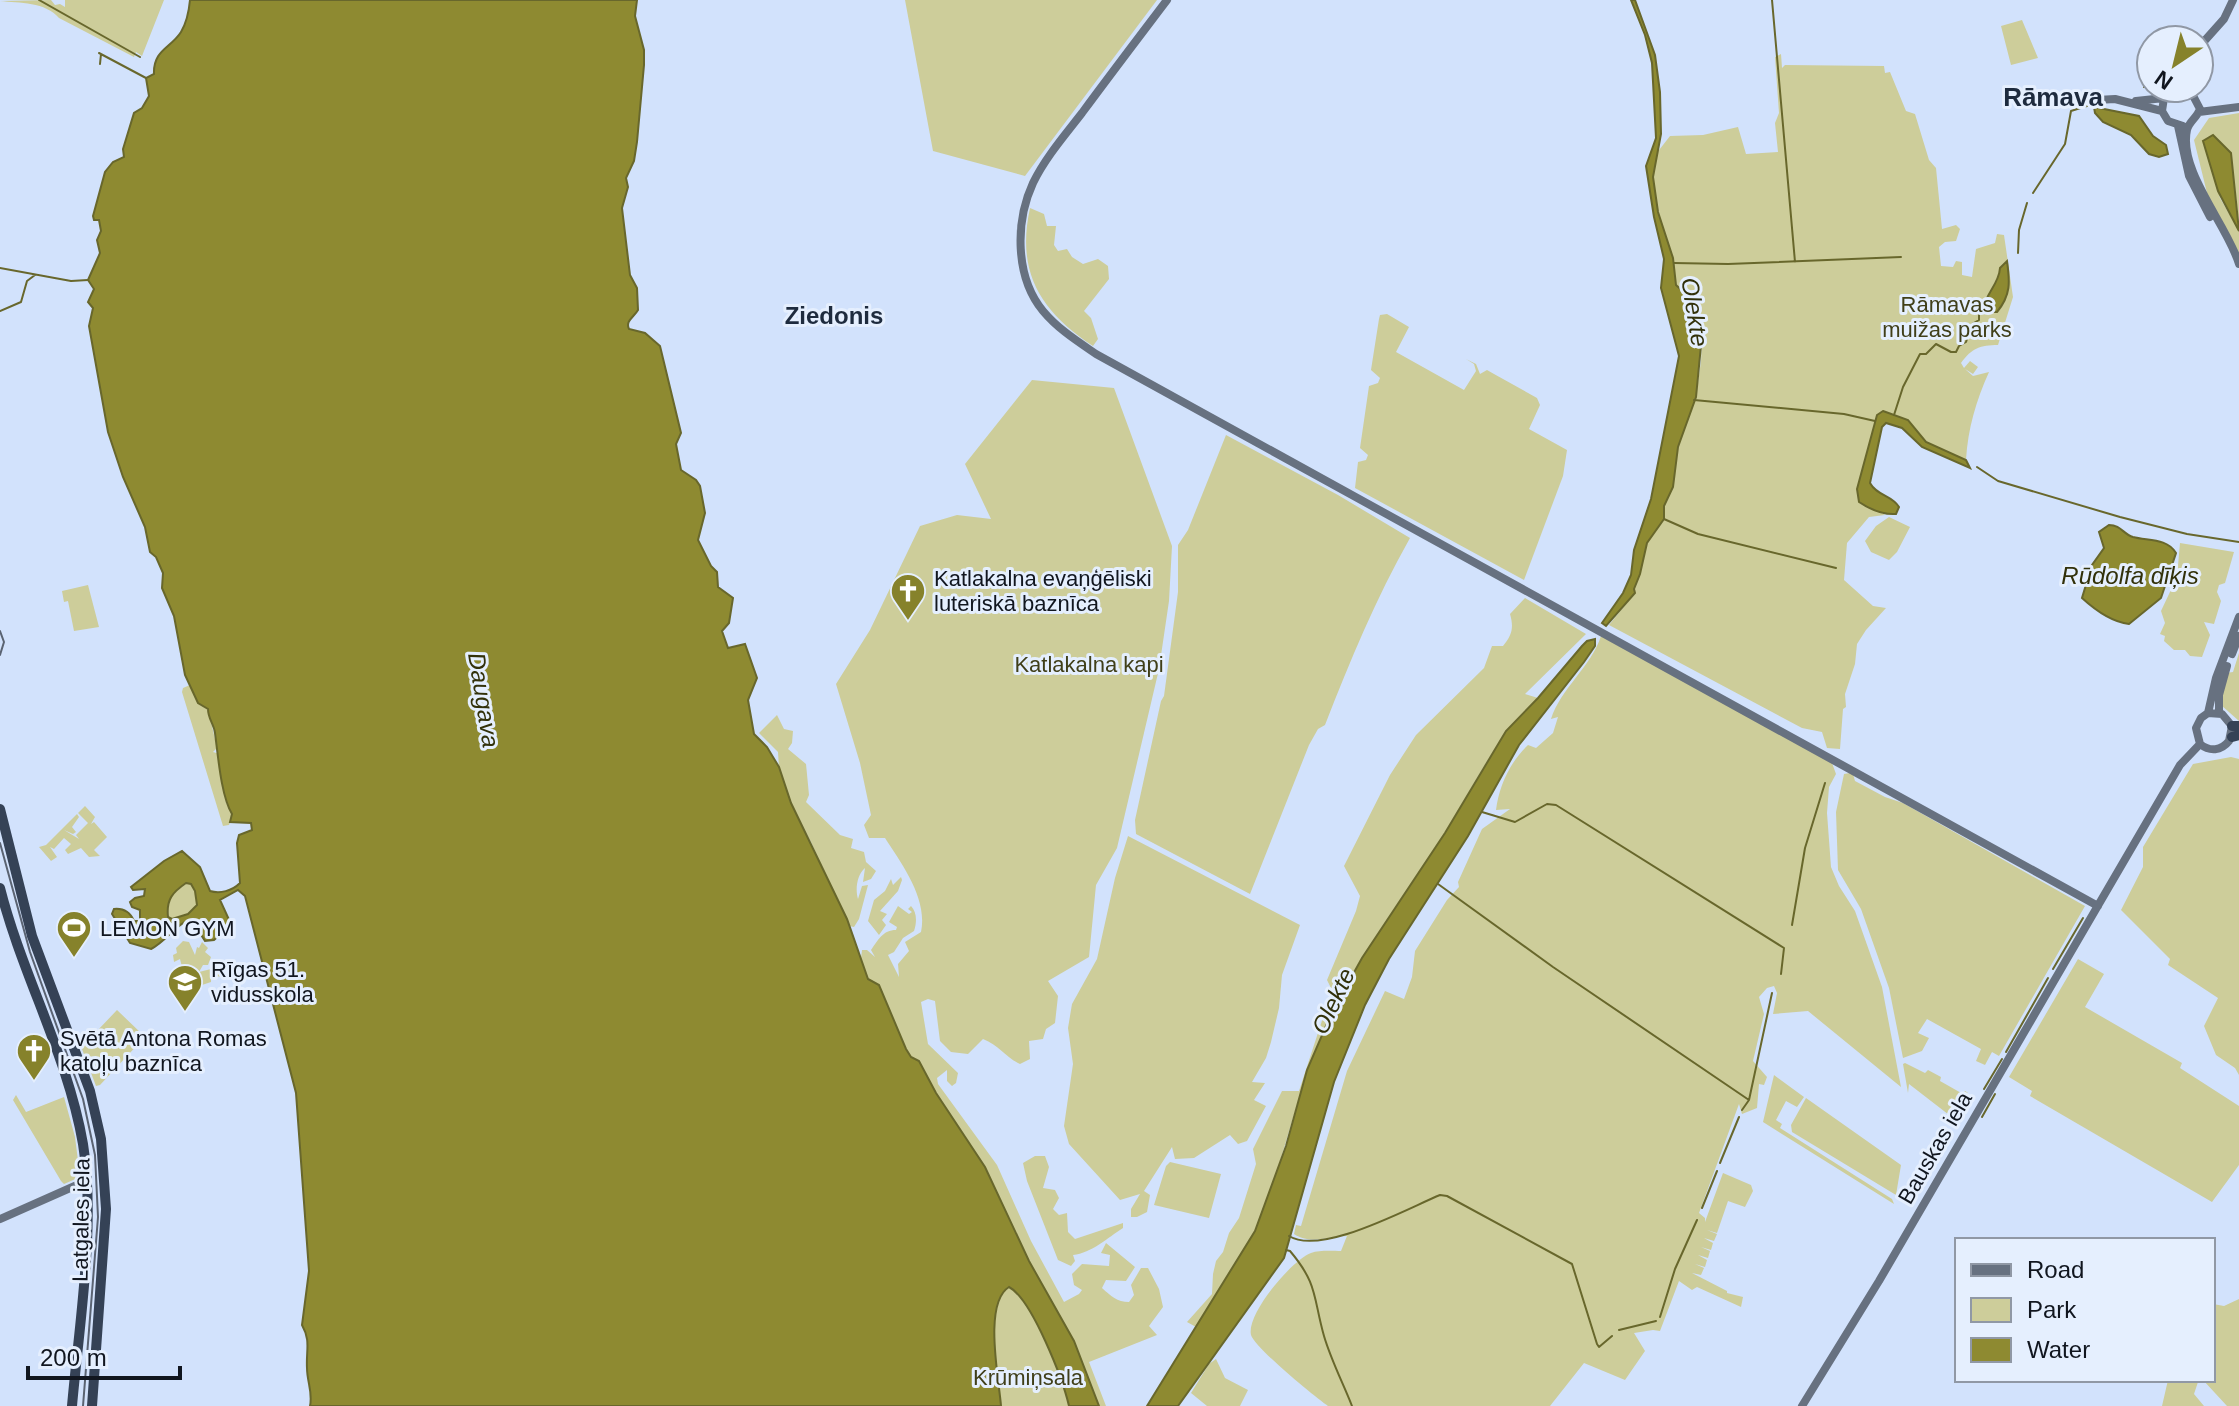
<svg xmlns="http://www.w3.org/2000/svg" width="2239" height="1406" font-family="Arial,sans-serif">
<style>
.green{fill:#cdcd9a}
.water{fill:#8e8a31;stroke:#68672c;stroke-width:2;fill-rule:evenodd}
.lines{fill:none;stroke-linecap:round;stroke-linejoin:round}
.stream{stroke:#68672c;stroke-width:2}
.secondary{stroke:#677180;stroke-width:8}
.highway{stroke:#354256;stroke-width:10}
.tram{stroke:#5a6372;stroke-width:2}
.labels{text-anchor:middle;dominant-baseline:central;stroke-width:6;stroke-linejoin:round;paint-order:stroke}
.park-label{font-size:22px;fill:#403f19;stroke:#e5effe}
.poi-label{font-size:22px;fill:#11161f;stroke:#e5effe;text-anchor:start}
.street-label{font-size:22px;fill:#11161f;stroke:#e5effe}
.water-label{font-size:24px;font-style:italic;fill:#32310a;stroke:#e5effe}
.neighbourhood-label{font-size:24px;font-weight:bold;fill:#1e2b3e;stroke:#e5effe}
.quarter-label{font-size:26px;font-weight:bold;fill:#1e2b3e;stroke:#e5effe}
</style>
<rect width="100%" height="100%" fill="#d2e2fc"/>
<path class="green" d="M51 0 55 5 60 4 65 7V0H164L142 56 136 52 134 57 59 18C46 2 19 3 0 1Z
M905 0H1157L1025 176 933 151Z
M2022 20 2038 58 2011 65 2001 26Z
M1781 54 1782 68 1785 65 1884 66 1885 73 1890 72 1906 111 1915 114 1929 160 1936 168 1942 229 1956 225 1960 229 1956 241 1945 242 1939 247 1941 266 1953 267 1956 261 1962 262V275L1972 277 1976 249 1995 243 1997 234 2004 235 2013 297 1998 345C1980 345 1972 348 1961 363L1964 368 1970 361 1978 367 1973 374 1965 369 1973 376 1989 372C1976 401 1968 428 1966 460L1926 442 1908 420 1883 411 1877 415 1857 489 1878 511 1885 515 1869 517 1847 543 1844 580 1873 606 1886 608 1866 630 1857 644 1855 664 1845 694 1846 707 1843 709 1840 749 1827 748 1822 732 1802 728 1609 625 1635 593 1634 589 1640 574 1647 543 1664 519V506L1673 487 1678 447 1696 397 1701 361 1702 335 1691 299 1676 285 1673 258 1658 212 1653 177 1656 154 1670 136 1703 135 1738 127 1746 154 1778 152 1775 123 1779 113 1775 57Z
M2239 113V223L2231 153 2213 135 2206 143 2220 198 2239 231V254L2208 197 2194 140 2209 118Z
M1030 208 1044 214 1047 226H1056L1054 245 1058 251 1067 249 1072 257 1083 264 1098 259 1108 266 1109 279 1084 311 1091 318 1098 339 1093 346C1040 311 1016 272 1030 208Z
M1387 314 1409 327 1396 352 1464 390 1476 371 1474 364 1466 359 1476 364 1480 374 1487 370 1494 374 1537 398 1540 405 1529 429 1567 450 1563 476 1524 580 1355 488 1358 462 1366 460 1368 455 1360 448 1369 386 1378 383 1380 378 1371 370 1379 319 1380 315Z
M1032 380 1114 388 1172 546 1169 601 1159 669 1117 848 1096 885 1089 957 1048 981 1058 996 1055 1023 1046 1029 1043 1039 1029 1041 1030 1059 1020 1064C1005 1057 999 1045 983 1039L968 1054 951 1052 940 1041 935 1001 928 999 921 1002 928 1044 958 1073 956 1083 952 1086 947 1081V1070L937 1078 938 1084 997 1165 1031 1241 1064 1302 1079 1294 1082 1290 1074 1285 1072 1274 1082 1264 1109 1266 1110 1255 1101 1253 1106 1243 1135 1267 1126 1281 1106 1280 1102 1288C1111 1296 1117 1302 1129 1302L1134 1295 1131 1285 1141 1268H1148L1159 1289 1163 1307 1149 1326 1157 1335 1089 1362 1106 1406H1099L1074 1341 1029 1261 985 1167 936 1093 919 1062 911 1058 906 1049 879 985 868 979 861 958 862 950H867L875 957 871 950C878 940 883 930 896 930L897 927 889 922 898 906 909 914 912 912 908 909 911 906C917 912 917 922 914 931L903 938 894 952 888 955 899 977 898 964 909 951 905 942 921 932C928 899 902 864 885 838H869L864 825 871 815 860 763 836 684 870 630 920 526 957 515 991 519 965 464Z
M1226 435 1338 495 1410 538C1376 598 1350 661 1325 725L1318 729 1309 745 1250 894 1136 834 1135 820 1161 701 1164 696 1178 592V545L1188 530Z
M1889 517 1910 527 1897 552 1889 560 1871 552 1865 541 1876 526Z
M2180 543 2234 552 2225 583 2219 585 2217 592 2221 601 2214 624 2204 622 2210 635 2202 657 2190 656 2185 650H2174L2164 641 2165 636 2160 634 2165 623 2161 611 2177 577Z
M88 585 99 627 74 631 68 601 64 602 62 591Z
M1525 598 1586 634 1525 694 1538 698C1497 735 1474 785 1446 832 1408 892 1364 948 1332 1012 1298 1081 1286 1158 1256 1229 1241 1263 1216 1295 1196 1327L1187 1322 1212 1294 1213 1274 1216 1261 1223 1252 1229 1233 1239 1218 1256 1164 1253 1149 1282 1091H1299L1332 990 1327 980 1356 911 1360 896 1344 866 1390 775 1416 735 1484 668 1492 646H1503C1512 635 1514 628 1510 614Z
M1601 636 1832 763 1836 774 1829 787 1827 813 1831 867 1839 886 1855 911 1882 987 1901 1087 1808 1011 1773 1014 1777 993 1774 986 1767 988 1759 997 1764 1014 1753 1061 1767 1077 1764 1085 1759 1084 1757 1108 1742 1114 1739 1104 1699 1213 1705 1218V1222L1723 1173 1751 1185 1753 1191 1745 1207 1728 1201 1717 1233 1707 1230 1717 1234 1714 1241 1704 1238 1713 1243 1711 1250 1701 1247 1710 1251 1708 1258 1698 1255 1707 1260 1705 1267 1695 1264 1704 1268 1701 1275 1692 1273 1727 1291V1293L1743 1297 1741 1307 1697 1287 1692 1290 1679 1281 1660 1331 1653 1330 1634 1333 1645 1351 1625 1380 1584 1363 1550 1406H1328C1315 1397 1255 1348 1251 1335 1246 1314 1292 1260 1311 1253 1319 1250 1332 1251 1341 1251L1347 1236C1329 1236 1310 1245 1294 1234L1296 1225 1301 1226 1347 1071 1385 991 1404 999 1412 977 1415 951 1447 900 1459 887 1458 882 1482 829 1510 809 1496 810C1499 786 1510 762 1528 745L1536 748 1553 733 1558 717 1551 719C1561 688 1591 667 1601 636Z
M2239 653V721L2221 705 2226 673 2233 672Z
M190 685 200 705 208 709 217 748 213 752 220 754 226 803 233 814 229 825 223 826 182 692 183 688Z
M777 715 784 729 793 731 792 743 788 749 806 764 809 795 806 802 840 835 853 839 851 848 864 852 866 862 876 871 871 879 863 882 865 868C857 875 855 889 858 899L862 886 868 885 859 919 854 927 849 926 811 842 791 803 779 768 778 752 759 733Z
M2231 757 2239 759V1075L2235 1068 2216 1055 2204 1026 2218 998 2168 965 2170 959 2121 910 2143 867V847L2193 764Z
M1850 773 1853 774 1855 781 1885 797 1903 803 2085 906 1999 1056 1992 1052 1985 1065 1976 1061 1981 1049 1927 1019 1918 1033 1929 1038 1922 1051 1903 1058 1889 988 1861 909 1838 870 1836 812 1844 774Z
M85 806 95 817 91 824 94 822 107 837 94 850 100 856 89 857 81 848 68 854 65 850 71 844 64 838 54 849 50 847 57 857 51 861 39 847 46 845 77 814 79 817 72 827 76 832 73 834 64 830 79 839 76 835 88 823 78 813Z
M1128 836 1300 925 1282 975 1279 1008 1271 1042 1266 1058 1252 1082 1265 1083 1254 1100 1266 1106 1247 1141 1238 1144 1230 1135 1194 1158 1175 1159 1172 1147 1144 1191 1150 1195 1147 1212 1137 1217H1131V1209L1140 1194 1120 1200 1069 1144 1064 1126 1073 1064 1068 1028 1072 1004 1097 959 1115 878Z
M901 877 902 880 898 891 880 911 887 914 882 920 886 925 879 935 868 921 874 900 885 891 891 879 893 885Z
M189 882 195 891 197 905 188 914 172 919 168 917 167 905 172 892Z
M183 941 189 942 195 955 197 947 199 948 202 942 208 948 205 952 211 957 208 965H203L199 972 223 966 226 977 211 976V982L193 988 192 984 199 980 198 978H192V974H189L186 968 182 967 180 959 174 962 173 955 177 953 176 948Z
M2078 959 2104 974 2085 1007 2182 1063 2180 1068 2239 1106V1165L2212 1202 2030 1096 2032 1091 2009 1077Z
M117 1010 142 1034V1038L131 1036 142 1040 100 1085 96 1086 82 1049 92 1036 82 1047 78 1035 90 1030 97 1031Z
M1905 1063 1925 1073 1928 1070 1941 1077 1940 1081 1963 1094 1965 1091 1968 1093 1953 1118 1909 1084 1908 1093 1903 1064Z
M1774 1075 1804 1097 1797 1107 1786 1101 1776 1120 1782 1124 1780 1128 1892 1199 1894 1204 1763 1122Z
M16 1095 26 1112 64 1097 75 1137 80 1177 64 1184 61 1181 13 1100Z
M1806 1098 1901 1165 1896 1195 1792 1132 1791 1125Z
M1035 1156H1045L1049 1167 1043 1188 1055 1190 1059 1198 1053 1209 1059 1215 1067 1213 1068 1232 1075 1239 1123 1223V1228C1107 1238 1092 1253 1073 1255L1075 1261 1071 1266 1058 1260 1027 1181 1023 1163Z
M1170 1162 1221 1174 1209 1218 1154 1205 1166 1166Z
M1009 1287C1032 1299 1063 1380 1069 1406H1001C999 1378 983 1303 1009 1287Z
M2239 1299V1406H2227L2203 1380 2198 1382 2194 1394 2204 1406H2162L2168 1380H2213V1304L2224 1306Z
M1216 1359 1225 1378 1248 1390 1240 1406H1207L1191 1393 1209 1364Z"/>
<path class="water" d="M190 0H637L635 16 644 50V65L637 142 634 161 626 178 628 187 622 208 630 275 637 288 638 310C634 317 625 321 629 329L645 333 660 346 681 433 676 444 681 470 696 480 700 486 705 513 698 540 711 566 717 572 718 587 733 598 729 623 722 631 728 648 745 644 757 678 748 700 754 734 767 747 779 767 791 803 847 919 868 979 879 985 906 1049 911 1057 919 1061 936 1093 985 1167 1029 1261 1074 1341 1099 1406H1069C1063 1380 1032 1299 1009 1287 983 1303 999 1379 1001 1406H310C313 1392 307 1382 307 1368 306 1350 311 1341 302 1325L309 1271 296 1093 245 896 238 890 220 900 231 924 214 940 205 941 196 927 185 922C173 928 165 942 151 949L130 943 112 914 114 909C124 908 130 912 134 921H140V910L132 907 130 902 135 898 144 896 145 889 133 890 131 887 164 861 182 851 200 867 210 891C220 894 232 891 240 883L237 843 239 835 252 830 251 823 230 822 232 814C221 796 218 755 215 733 214 724 208 719 208 709L198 703 185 675 174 616 162 588 163 573 156 557 150 552 145 527 123 477 108 432 89 326 93 308 88 302 94 289 88 280 100 253 97 240 101 231 99 220H94L93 216 105 172 113 162 124 157 123 149 134 113 142 108 149 96 146 78 154 74C153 50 171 48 181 32 187 22 189 11 190 0ZM186 883 191 884 195 891 197 905 188 914 172 919 168 917C166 899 173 892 186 883Z
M1631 0H1635L1655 55 1660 92 1661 134 1653 177 1658 212 1673 258 1676 285 1691 299 1702 335 1696 397 1678 447 1673 487 1664 506V519L1647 543 1640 574 1634 589 1635 593 1606 626 1602 623 1623 593 1631 575 1634 550 1651 499 1679 356 1661 288 1664 259 1654 217 1646 166 1656 138 1652 63 1645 35Z
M2094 107 2139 116 2153 136 2166 145 2168 154 2159 157 2149 154 2131 135 2103 122 2095 113Z
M2213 135 2231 153 2239 231 2218 191 2203 141Z
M2007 261C2010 282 2011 295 1997 312H1989L1984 309C1984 295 1999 285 2000 268Z
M1883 411 1908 420 1926 442 1966 460 1970 468 1922 447 1902 428 1886 423 1882 427 1870 483C1877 496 1892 495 1899 507L1896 514C1882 515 1871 510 1859 502L1857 489 1877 415Z
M2109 525C2121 525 2123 534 2133 537 2148 541 2167 538 2176 553L2161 598 2129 624C2112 622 2094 609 2082 598L2092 565 2104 548 2099 532Z
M1595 639V646L1584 662 1519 745 1468 836 1389 959 1365 1005 1334 1082 1284 1258 1178 1406H1147L1255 1231 1286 1146 1307 1070 1332 1012 1362 958 1445 833 1506 731 1538 698 1582 646 1587 641Z"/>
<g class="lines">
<path class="stream" d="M39 0 140 57
M1772 0 1795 262
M99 53 146 78
M100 64 101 54
M2144 87 2151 83
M2033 193 2065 144 2071 111 2090 105 2094 107
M2018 253 2019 230 2027 203
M1674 263 1728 264 1901 257
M0 268 71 281 88 280
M0 311 21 302 27 281 35 275
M1694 400 1844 414 1875 421
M1894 415 1903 387 1920 354H1926L1936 344 1951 352H1956L1959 346 1966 342 1972 324 1979 320V313L1985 307
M1977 467 1998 481 2120 517 2187 534 2239 542
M1664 519 1698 534 1836 568
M1482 812 1515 822 1547 804 1556 805 1784 948 1781 974
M1438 884 1553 967 1749 1100
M1792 925 1805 848 1825 783
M2053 969 2083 918
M2006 1052 2048 978
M1984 1089 2002 1059
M1742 1110 1749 1100 1772 993
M1982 1117 1995 1094
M1720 1163 1739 1117
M1702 1208 1717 1171
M1289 1236C1321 1256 1406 1209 1440 1195L1447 1196 1572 1264 1597 1344 1599 1347 1612 1336
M1286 1250 1290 1251C1318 1284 1313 1297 1324 1336 1331 1360 1343 1383 1352 1406
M1660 1317 1675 1269 1697 1220
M1619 1330 1656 1321"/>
<path class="secondary" d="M1167 0C1139 37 1110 75 1082 113 1065 135 1045 158 1033 183 1015 222 1015 277 1043 311 1058 329 1077 341 1096 354L2098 906
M2199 47 2224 19 2233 0
M2178 88 2164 98 2162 111 2168 121 2183 126
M2189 88 2200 109C2197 118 2189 121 2187 130 2178 171 2228 226 2239 264
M2136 101 2164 98
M2061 102 2115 99 2162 111
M2199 112 2239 107
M2178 126 2189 176 2210 217
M2232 654 2239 636
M2208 713 2222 714 2232 726 2229 741C2221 751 2210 752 2200 744L2196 728 2201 718 2208 713 2216 678 2239 617
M2219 713V695L2227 666
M0 1219 86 1181
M1802 1406 1879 1281 2180 765 2200 744"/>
<path class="highway" d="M2232 726H2239
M2232 737 2239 735
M0 809 32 936 90 1091 101 1139 106 1209 92 1406
M0 888C22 975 68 1056 83 1144 96 1224 79 1325 72 1406"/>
<path class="tram" d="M0 631 4 642 0 655
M0 843 30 952 83 1099 95 1155 98 1217 83 1406"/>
</g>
<defs>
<symbol id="church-pin" viewBox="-11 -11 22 30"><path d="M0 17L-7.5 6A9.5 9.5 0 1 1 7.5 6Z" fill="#86822b" stroke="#e5effe"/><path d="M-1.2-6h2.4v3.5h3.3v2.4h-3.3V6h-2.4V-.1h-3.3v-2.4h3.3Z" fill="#fff"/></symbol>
<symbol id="stadium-pin" viewBox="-11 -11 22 30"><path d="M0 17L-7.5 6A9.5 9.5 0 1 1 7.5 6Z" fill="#86822b" stroke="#e5effe"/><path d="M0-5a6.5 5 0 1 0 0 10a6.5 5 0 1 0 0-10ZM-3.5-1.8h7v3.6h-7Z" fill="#fff"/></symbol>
<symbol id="school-pin" viewBox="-11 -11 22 30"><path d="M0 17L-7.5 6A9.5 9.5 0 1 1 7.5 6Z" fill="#86822b" stroke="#e5effe"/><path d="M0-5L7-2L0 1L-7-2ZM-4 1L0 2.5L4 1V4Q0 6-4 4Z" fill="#fff"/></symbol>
</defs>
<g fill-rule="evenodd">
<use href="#church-pin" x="888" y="571" width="40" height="54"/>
<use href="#stadium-pin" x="54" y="908" width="40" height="54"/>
<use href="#school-pin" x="165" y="962" width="40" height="54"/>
<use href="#church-pin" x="14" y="1031" width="40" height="54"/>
</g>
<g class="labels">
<g class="park-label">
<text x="1947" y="304">Rāmavas<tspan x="1947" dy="25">muižas parks</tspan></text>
<text x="1089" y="664">Katlakalna kapi</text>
<text x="1028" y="1377">Krūmiņsala</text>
</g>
<g class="poi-label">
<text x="934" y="578">Katlakalna evaņģēliski<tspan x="934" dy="25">luteriskā baznīca</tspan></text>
<text x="100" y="928">LEMON GYM</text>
<text x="211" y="969">Rīgas 51.<tspan x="211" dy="25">vidusskola</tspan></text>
<text x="60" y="1038">Svētā Antona Romas<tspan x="60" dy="25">katoļu baznīca</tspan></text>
</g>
<g class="street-label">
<text transform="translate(1935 1148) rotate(-60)">Bauskas iela</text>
<text transform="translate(81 1220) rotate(-89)">Latgales iela</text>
</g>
<g class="water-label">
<text transform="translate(1695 312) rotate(81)">Olekte</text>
<text x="2130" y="575">Rūdolfa dīķis</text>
<text transform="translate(484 700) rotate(81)">Daugava</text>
<text transform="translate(1333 1001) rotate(-65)">Olekte</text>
</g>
<g class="neighbourhood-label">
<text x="834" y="315">Ziedonis</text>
</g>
<g class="quarter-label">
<text x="2053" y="97">Rāmava</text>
</g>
</g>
<rect x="1955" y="1238" width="260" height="144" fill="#e5effe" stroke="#9098a5" stroke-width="2"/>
<rect x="1971" y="1264" width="40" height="12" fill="#677180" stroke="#9098a5" stroke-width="2"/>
<text x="2027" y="1278" font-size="24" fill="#11161f">Road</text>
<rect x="1971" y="1298" width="40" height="24" fill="#cdcd9a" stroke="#9098a5" stroke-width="2"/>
<text x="2027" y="1318" font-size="24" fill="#11161f">Park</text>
<rect x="1971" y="1338" width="40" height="24" fill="#8e8a31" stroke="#9098a5" stroke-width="2"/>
<text x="2027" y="1358" font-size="24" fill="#11161f">Water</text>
<g transform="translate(2175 64) rotate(215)"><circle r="38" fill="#e5effe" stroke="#9098a5" stroke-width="2"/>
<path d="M0-6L14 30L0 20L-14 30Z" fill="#86822b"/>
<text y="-12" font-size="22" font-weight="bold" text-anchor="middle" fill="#11161f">N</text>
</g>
<path d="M28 1366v12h152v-12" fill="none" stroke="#11161f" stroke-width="4"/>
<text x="40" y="1366" font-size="24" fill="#11161f" stroke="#e5effe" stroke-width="6" paint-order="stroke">200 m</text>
</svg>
